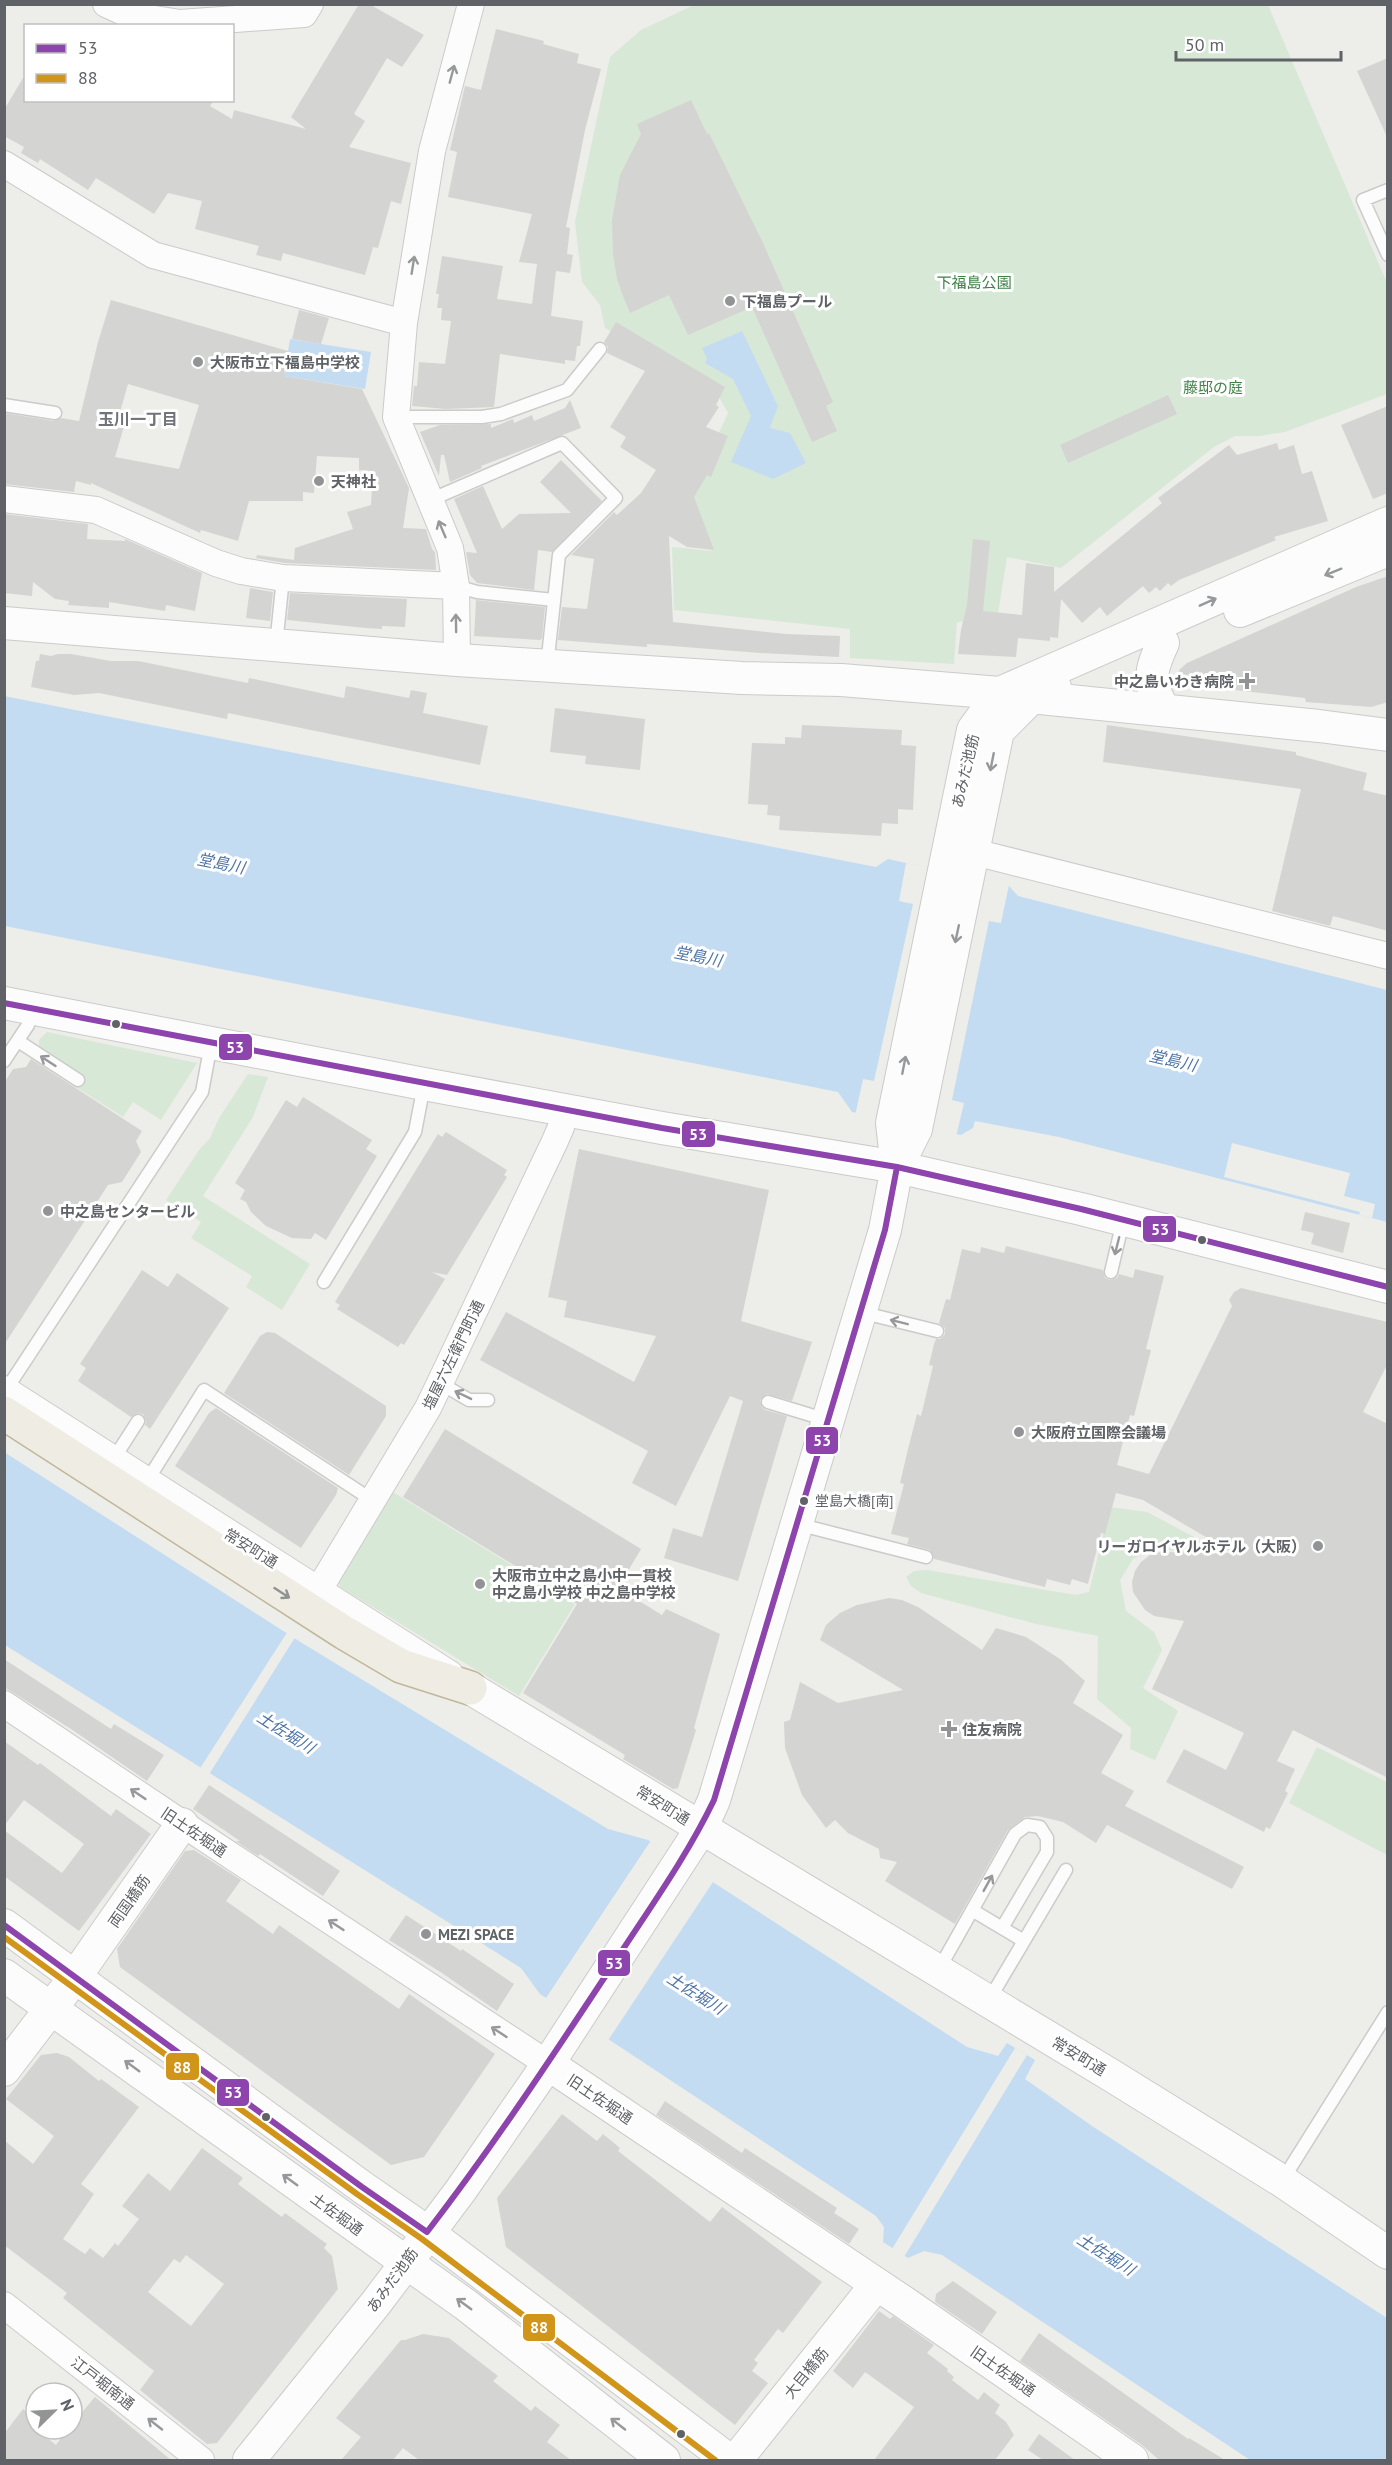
<svg xmlns="http://www.w3.org/2000/svg" width="1392" height="2465" font-family="'PT Sans','Noto Sans JP',sans-serif">
<style>
.green{fill:#d8e8d7}
.water{fill:#c3dcf2}
.pier{fill:#edede9}
.building{fill:#d4d4d2;fill-rule:evenodd}
.lines{fill:none;stroke-linecap:round;stroke-linejoin:round}
.service-casing{stroke:#cbcbca;stroke-width:15}
.minor-casing{stroke:#cbcbca;stroke-width:28}
.tertiary-casing{stroke:#cbcbca;stroke-width:34}
.motorway-casing{stroke:#c1b79a;stroke-width:36}
.service{stroke:#fcfcfc;stroke-width:12}
.minor{stroke:#fcfcfc;stroke-width:26}
.tertiary{stroke:#fcfcfc;stroke-width:32}
.motorway{stroke:#eeece3;stroke-width:33}
.bus-1-casing{stroke:#fff;stroke-width:10}
.bus-2-casing{stroke:#fff;stroke-width:10}
.bus-1{stroke:#8e44ad;stroke-width:6}
.bus-2{stroke:#d1951a;stroke-width:6}
.oneway{stroke:#96989a}
.oneway2{stroke:#919292}
.poi-dot{fill:#919394;stroke:#fff;stroke-width:2}
.bus-dot{fill:#5f6266;stroke:#fff;stroke-width:2}
.labels{text-anchor:middle;dominant-baseline:central;stroke-width:6;stroke-linejoin:round;paint-order:stroke}
.bus-label{font-size:14px;fill:#5f6266;stroke:#fff;text-anchor:start}
.park-label{font-size:15px;fill:#408347;stroke:#fff}
.poi-label{font-size:15px;font-weight:bold;fill:#5f6266;stroke:#fff;text-anchor:start}
.street-label{font-size:15px;fill:#5f6266;stroke:#fff}
.neighbourhood-label{font-size:16px;font-weight:bold;fill:#707378;stroke:#fff}
.water-label{font-size:16px;font-style:italic;fill:#4e75a6;stroke:#fff}
.line-badge{stroke:#fff;stroke-width:2}
.badge-label{font-size:16px;text-anchor:middle;font-weight:bold;fill:#fff}
</style>
<rect width="100%" height="100%" fill="#edede9"/>
<path class="green" d="M694 5H1268L1387 283V394L1285 432 1259 436H1235L1214 447 1061 568 1007 557 997 620 957 622 954 664 850 658V629L674 610 672 547 712 551 691 494 728 413 715 390 605 328 600 305 582 282 575 222 610 57 641 30Z
M47 1032 197 1063 161 1120 133 1102 123 1117 76 1087 83 1075 39 1046V1040Z
M248 1074 268 1077 253 1117 203 1196 310 1264 282 1310 246 1287 252 1276 191 1238 201 1222 166 1200 199 1150 210 1138 219 1118Z
M391 1491 575 1604 519 1696 340 1587 338 1581Z
M1110 1507 1147 1512 1213 1547 1201 1569 1183 1553 1159 1547 1133 1559 1120 1580 1126 1611 1154 1632 1162 1650 1143 1688 1178 1711 1155 1760 1130 1749 1131 1728 1097 1699 1098 1636 1036 1624 921 1593 911 1586 906 1577 914 1571 927 1570 1076 1595 1089 1592Z
M1317 1747 1387 1782V1855L1289 1803Z"/>
<path class="water" d="M742 331 778 406 770 428 790 433 806 463 773 479 731 462 751 416 733 379 705 363 707 359 702 348Z
M290 339 371 352 365 389 284 376Z
M4 696 876 867 888 859 1009 886 1018 896 1387 990V1222L1059 1137 975 1121 973 1128 961 1135 852 1112 838 1092 5 926Z
M4 1452 302 1643 608 1829 648 1840 967 2047 998 2056 1007 2043 1035 2060 1025 2079 1092 2126 1387 2318V2460H1250L942 2255 924 2251 908 2258 883 2242 884 2227 876 2216 540 1994 521 1968 5 1645Z"/>
<path class="pier" d="M906 863 1009 885 1001 923 989 921 952 1100 964 1103 956 1137 855 1116 863 1079 874 1081 913 904 899 901Z
M1232 1143 1350 1173 1344 1196 1375 1204 1372 1218 1359 1215 1360 1212 1224 1177Z
M288 1631 296 1636 208 1776 199 1770Z
M652 1839 715 1879 607 2042 544 2001Z
M1015 2048 1027 2055 904 2257H900L892 2249Z"/>
<path class="building" d="M359 4H369L424 35 402 67 387 58 354 114 365 121 349 147 411 163 401 204 391 201 378 248 373 247 365 275 283 253 281 261 256 255 259 246 195 229 202 201 168 193 154 214 96 178 88 190 40 159 38 163 21 153 24 147 4 136V110L26 73V100H214L210 106 232 119 234 110 306 129 291 117Z
M496 29 544 41 543 44 579 54 577 63 601 69 585 130 566 227 570 228 567 254 573 255 570 273 556 271 551 316 583 321 580 346H577L575 361 565 360V364L500 354 494 407 446 409 412 406 414 386H417L419 362 445 364 451 321 441 320 442 308H437L439 294H436L442 256 503 266 497 299 532 304 537 264 519 262 532 214 448 197 457 152 450 150 465 86 481 90Z
M1388 58V139L1357 71Z
M691 100 707 134 709 133 763 243 833 402 826 406 837 431 812 442 752 307 688 335 669 295 630 313 623 296 617 279 613 254 612 220 620 175 641 134 637 124Z
M111 300 288 351 284 376 362 389 409 488 403 528 426 529 432 549 435 552 436 570 285 563 256 558 257 555 294 560 295 548 353 529 347 512 371 505 373 471 359 470V458L317 456 314 493 303 492V501H249L238 541 201 530 200 533 91 483V485L76 481 74 492 4 484V413L54 421 61 418 79 421 98 342ZM128 384 199 405 179 469 115 457 125 423 118 419Z
M299 310 329 318 321 344 292 339Z
M616 322 725 387 716 405 719 407 706 427 728 436 711 477 707 475 694 497 714 550 687 547 669 536 673 622 786 634 840 636 839 657 760 653 647 644V647L558 640 562 607 587 609 594 559 571 555 614 512 617 515 641 493 656 470 620 447 626 437 610 427 645 371 607 353 608 347 604 342Z
M1168 395 1177 414 1068 463 1060 445Z
M570 400 581 428 481 466 482 468 450 482 444 455H441L439 476 420 432 440 425 491 424V428L513 419 514 423 532 415 534 421 565 408Z
M1388 406V493L1373 499 1341 425Z
M1277 443 1279 450 1294 445 1302 474 1312 471 1328 521 1274 537 1276 540 1179 580 1171 586 1168 583 1160 591 1156 587 1149 593 1143 586 1107 616 1100 607 1082 623 1061 599 1058 638 1050 637V641L1018 638 1016 657 958 654 961 630 967 605 973 539 990 541 983 611 1022 615 1026 563 1054 567V592L1162 503 1158 498 1229 445 1237 455Z
M561 460 602 501 552 552 538 550 534 590 477 583 470 575 466 552 477 553 454 499 483 486 502 529 519 514 571 513 540 482Z
M4 514 88 524 87 539 125 541V539L202 573 195 611 166 605 165 611 109 602V608L68 605 69 601 55 599 33 582 32 596 4 593Z
M1388 576V702L1371 707 1306 702 1305 698 1184 684 1179 670 1187 663 1356 587Z
M250 588 273 592 270 621 246 618Z
M290 593 407 599 405 627 382 626V629L366 628 287 620Z
M476 600 545 607 542 638 540 640 474 636Z
M40 654 51 656 58 654H71L111 661H138L248 683 249 678 344 698 346 686 409 698 411 690 427 693 423 713 488 726 480 765 228 713 227 719 99 693 74 695 31 687 36 661H39Z
M555 708 645 719 640 770 585 764 586 756 550 752Z
M802 725 902 730 901 745 916 746 913 810 898 809V824L882 823 881 836 779 830 780 816 767 815 768 805 748 804 752 743 785 744V737L801 738Z
M1107 725 1296 752V755L1367 773 1363 790 1388 796V931L1333 916 1330 926 1272 911 1301 789 1103 762Z
M31 1059 142 1131 136 1141 141 1152 122 1182 108 1185 4 1345V1083L13 1069 26 1067Z
M303 1097 372 1140 366 1149 377 1156 326 1240 315 1233 311 1239 292 1238 266 1226 251 1212 246 1202 240 1199 245 1190 235 1183 286 1100 297 1107Z
M446 1132 507 1170 504 1175 507 1177 447 1275 432 1272 445 1279 404 1345 401 1343 398 1347 337 1309 340 1305 335 1302 438 1134 442 1137Z
M579 1149 769 1190 741 1321 812 1342 792 1401 767 1394 760 1400 762 1407 765 1410 787 1416 738 1581 664 1558 673 1528 702 1537 743 1401 730 1396 676 1506 632 1483 648 1451 480 1360 506 1312 634 1382 656 1336 564 1317 567 1301 548 1297Z
M1305 1212 1350 1223 1343 1253 1311 1244 1314 1233 1301 1230Z
M1006 1246 1103 1270 1105 1278 1110 1280 1117 1278 1119 1274 1133 1278 1135 1269 1164 1276 1146 1349 1151 1350 1134 1416 1130 1415 1117 1465 1149 1474 1232 1306 1229 1300 1234 1292 1241 1288 1388 1322V1363L1363 1412 1388 1424V1778L1293 1730 1277 1761 1295 1769 1285 1791 1288 1793 1270 1829 1266 1827 1264 1832 1166 1782 1184 1749 1226 1770 1244 1733 1152 1689 1184 1621 1154 1616 1145 1610 1133 1592 1132 1582 1135 1571 1141 1562 1150 1555 1160 1552 1233 1553 1143 1500 1116 1493 1105 1534 1101 1533 1088 1584 1072 1579 1070 1585 1047 1579 1045 1587 934 1559 930 1550 907 1544 909 1538 891 1534 904 1484 900 1483 908 1449 917 1414 921 1416 933 1366 929 1365 934 1344 936 1339H940L945 1334V1328L939 1323 946 1299 950 1300 962 1249 980 1253 981 1247 1004 1253Z
M142 1270 168 1287 177 1273 229 1308 150 1429 145 1425 146 1421 143 1414 138 1413 131 1417 78 1381 86 1368 80 1364Z
M267 1332 275 1333 386 1406V1416L349 1475 224 1393 260 1336Z
M216 1408 338 1488 336 1495 301 1548 175 1466 209 1413Z
M445 1429 641 1549 618 1588 662 1615 666 1609 720 1634 694 1728 696 1730 678 1788 673 1789 623 1759 625 1755 523 1693 577 1604 403 1497Z
M889 1598 902 1600 918 1607 982 1650 996 1628 1026 1637 1060 1659 1085 1681 1073 1703 1123 1735 1101 1773 1134 1791 1125 1806 1244 1867 1232 1889 1107 1825 1096 1843 1063 1822 1038 1816 1025 1817 1008 1830 955 1924 885 1881 897 1862 880 1858 879 1849 848 1833 835 1820 826 1828 802 1795 785 1748 784 1722 790 1720 800 1682 838 1703 903 1690 820 1640 826 1625 840 1613 857 1605Z
M4 1659 111 1729 114 1724 164 1755 147 1781 71 1729 4 1687Z
M4 1741 38 1765 40 1763 111 1816 116 1809 151 1834 79 1931 4 1876V1830L62 1873 84 1844 24 1800 4 1826Z
M209 1785 340 1871 323 1896 260 1854 258 1856 236 1841H240L193 1809Z
M194 1850 241 1880 226 1901 273 1934 279 1925 399 2009 409 1994 495 2054 424 2157 391 2165 120 1967 117 1949 185 1851Z
M406 1915 461 1951 462 1949 514 1984 497 2011 442 1973 389 1940Z
M57 2053 69 2057 99 2081 101 2079 139 2107 81 2184 94 2194 63 2239 85 2254 90 2248 103 2258 115 2243 118 2246 139 2219 122 2206 148 2173 170 2191 202 2148 243 2178 238 2184 282 2217 285 2213 327 2244 324 2248 332 2256 338 2289 217 2443 207 2444 140 2390 154 2371 63 2298 67 2293 4 2245V2140L33 2164 54 2136 6 2099 41 2055ZM186 2255 224 2284 191 2326 148 2292 174 2259 180 2263Z
M665 2101 742 2153 745 2148 837 2208 834 2213 859 2229 849 2244 656 2115Z
M562 2114 597 2141 603 2134 620 2148 618 2151 710 2222 722 2207 822 2282 783 2333 778 2329 754 2360 758 2363 752 2371 768 2383 735 2425 506 2247 497 2198Z
M953 2281 997 2312 982 2334 935 2302 936 2294Z
M879 2311 890 2319 893 2316 934 2345 927 2353 948 2369 947 2371 954 2377 952 2380 978 2400 984 2392 1000 2405 995 2413 1006 2422 1014 2435 995 2460H874L914 2407 865 2372 853 2388 833 2371Z
M1039 2333 1188 2439 1189 2438 1225 2460H1159L1142 2445 1020 2361Z
M423 2334 449 2338 498 2376 493 2381 531 2411 535 2406 560 2425 547 2442 571 2460H419L403 2448 393 2460H341L361 2437 336 2418 401 2340H405Z
M95 2397 171 2460H4V2434L23 2409 36 2419V2429L56 2445 68 2429H72V2424Z
M1039 2434 1075 2460H1043L1028 2450Z"/>
<g class="lines">
<defs>
<path id="service" d="M1388 190 1363 200 1388 255
M4 405 55 413
M396 417H482L501 414 567 390 600 349
M430 500 562 443 616 498 559 555 547 666
M456 586 477 592 554 600
M276 645 283 578
M18 1041 78 1080
M4 1061 28 1025 31 1009
M1111 1272 1123 1221
M324 1282 415 1132 424 1085
M860 1312 937 1331
M440 1383 469 1400H488
M6 1390 202 1092 211 1044
M768 1402 827 1420
M113 1460 138 1421
M147 1481 204 1390 372 1500
M797 1524 926 1557
M972 1910 1024 1941
M939 1969 1015 1834 1027 1825 1040 1827 1047 1838V1852L1002 1928
M989 2000 1066 1870
M1282 2181 1388 2012"/>
<path id="minor" d="M106 4 130 15 180 23 304 14 310 4
M4 164 153 255 404 323
M4 499 96 510 216 563 241 571 283 578 456 586
M457 660 456 586 450 548 396 417 404 323 432 151 471 4
M974 852 1388 956
M4 1389 450 1674
M318 1591 428 1408 440 1383 555 1141 561 1127 563 1108
M4 1704 195 1832 548 2064
M4 2305 201 2460"/>
<path id="tertiary" d="M1240 611 1388 550
M4 623 457 660 742 678 841 680 1000 693 1055 687
M1163 643C1150 671 1147 682 1164 710
M1030 697 1319 726 1388 735
M4 1003 424 1084 662 1128 897 1167 1081 1209 1388 1287
M897 1167 892 1123 973 730 1000 693 1388 523
M470 1688 1109 2074 1282 2181 1388 2253
M4 1925 362 2187 427 2232 729 2460
M4 1975 466 2305 664 2460
M548 2064 905 2303 1132 2460
M4 2070 75 1977 182 1824
M249 2460 376 2303 461 2190 548 2064 701 1829 714 1800 885 1230 897 1167 916 1129 998 731 1032 697
M736 2460 876 2285"/>
<path id="motorway" d="M4 1413 345 1633 401 1666 470 1688"/>
</defs>
<use href="#service" class="service-casing"/>
<use href="#minor" class="minor-casing"/>
<use href="#tertiary" class="tertiary-casing"/>
<use href="#motorway" class="motorway-casing"/>
<use href="#service" class="service"/>
<use href="#minor" class="minor"/>
<use href="#tertiary" class="tertiary"/>
<use href="#motorway" class="motorway"/>
<defs>
<path id="bus-1" d="M4 1003 662 1128 897 1167 1081 1209 1388 1287
M4 1925 362 2187 427 2232C494 2145 554 2054 614 1963 649 1909 686 1858 714 1800L885 1230 897 1167"/>
<path id="bus-2" d="M4 1937 357 2194 422 2239 715 2460"/>
</defs>
<use href="#bus-1" class="bus-1-casing"/>
<use href="#bus-2" class="bus-2-casing"/>
<use href="#bus-1" class="bus-1"/>
<use href="#bus-2" class="bus-2"/>
</g>
<defs><path id="oneway-shaft" d="M-6 0H5M1.5-3L5.5 0L1.5 3" fill="none" stroke-width="1.6" stroke-linecap="round" stroke-linejoin="round" transform="scale(1.5)"/></defs>
<g class="oneway">
<use href="#oneway-shaft" transform="translate(452 74) rotate(-75)"/>
<use href="#oneway-shaft" transform="translate(413 265) rotate(-81)"/>
<use href="#oneway-shaft" transform="translate(442 529) rotate(-113)"/>
<use href="#oneway-shaft" transform="translate(1333 572) rotate(158)"/>
<use href="#oneway-shaft" transform="translate(1208 602) rotate(-24)"/>
<use href="#oneway-shaft" transform="translate(456 623) rotate(-91)"/>
<use href="#oneway-shaft" transform="translate(992 762) rotate(101)"/>
<use href="#oneway-shaft" transform="translate(957 934) rotate(102)"/>
<use href="#oneway-shaft" transform="translate(48 1061) rotate(-147)"/>
<use href="#oneway-shaft" transform="translate(904 1065) rotate(-79)"/>
<use href="#oneway-shaft" transform="translate(1117 1246) rotate(104)"/>
<use href="#oneway-shaft" transform="translate(899 1322) rotate(-166)"/>
<use href="#oneway-shaft" transform="translate(463 1395) rotate(-154)"/>
<use href="#oneway-shaft" transform="translate(138 1794) rotate(-146)"/>
<use href="#oneway-shaft" transform="translate(988 1883) rotate(-61)"/>
<use href="#oneway-shaft" transform="translate(336 1925) rotate(-147)"/>
<use href="#oneway-shaft" transform="translate(499 2032) rotate(-147)"/>
<use href="#oneway-shaft" transform="translate(132 2066) rotate(-144)"/>
<use href="#oneway-shaft" transform="translate(290 2180) rotate(-144)"/>
<use href="#oneway-shaft" transform="translate(464 2304) rotate(-144)"/>
<use href="#oneway-shaft" transform="translate(155 2424) rotate(-142)"/>
<use href="#oneway-shaft" transform="translate(618 2424) rotate(-142)"/>
</g>
<use class="oneway2" href="#oneway-shaft" transform="translate(282 1593) rotate(33)"/>
<g class="poi-dot">
<circle cx="730" cy="301" r="6"/>
<circle cx="198" cy="362" r="6"/>
<circle cx="319" cy="481" r="6"/>
<path d="M1244 672h6v6h6v6h-6v6h-6v-6h-6v-6h6z"/>
<circle cx="48" cy="1211" r="6"/>
<circle cx="1019" cy="1432" r="6"/>
<circle cx="1318" cy="1546" r="6"/>
<circle cx="480" cy="1584" r="6"/>
<path d="M946 1720h6v6h6v6h-6v6h-6v-6h-6v-6h6z"/>
<circle cx="426" cy="1934" r="6"/>
</g>
<g class="bus-dot">
<circle cx="116" cy="1024" r="5"/>
<circle cx="1202" cy="1240" r="5"/>
<circle cx="804" cy="1501" r="5"/>
<circle cx="266" cy="2117" r="5"/>
<circle cx="681" cy="2434" r="5"/>
</g>
<g class="labels">
<g class="bus-label">
<text x="815" y="1501">堂島大橋[南]</text>
</g>
<g class="park-label">
<text x="974" y="282">下福島公園</text>
<text x="1213" y="387">藤邸の庭</text>
</g>
<g class="poi-label">
<text x="742" y="301">下福島プール</text>
<text x="210" y="362">大阪市立下福島中学校</text>
<text x="331" y="481">天神社</text>
<text x="1234" y="681" text-anchor="end">中之島いわき病院</text>
<text x="60" y="1211">中之島センタービル</text>
<text x="1031" y="1432">大阪府立国際会議場</text>
<text x="1306" y="1546" text-anchor="end">リーガロイヤルホテル（大阪）</text>
<text x="492" y="1575">大阪市立中之島小中一貫校<tspan x="492" dy="17">中之島小学校 中之島中学校</tspan></text>
<text x="962" y="1729">住友病院</text>
<text x="438" y="1934">MEZI SPACE</text>
</g>
<g class="street-label">
<text transform="translate(965 771) rotate(-77)">あみだ池筋</text>
<text transform="translate(453 1355) rotate(-64)">塩屋六左衛門町通</text>
<text transform="translate(251 1548) rotate(32)">常安町通</text>
<text transform="translate(663 1805) rotate(32)">常安町通</text>
<text transform="translate(194 1832) rotate(34)">旧土佐堀通</text>
<text transform="translate(129 1901) rotate(-55)">両国橋筋</text>
<text transform="translate(1079 2056) rotate(31)">常安町通</text>
<text transform="translate(600 2099) rotate(34)">旧土佐堀通</text>
<text transform="translate(337 2214) rotate(36)">土佐堀通</text>
<text transform="translate(392 2280) rotate(-54)">あみだ池筋</text>
<text transform="translate(1003 2371) rotate(35)">旧土佐堀通</text>
<text transform="translate(806 2373) rotate(-51)">大目橋筋</text>
<text transform="translate(103 2383) rotate(38)">江戸堀南通</text>
</g>
<g class="neighbourhood-label">
<text x="138" y="419">玉川一丁目</text>
</g>
<g class="water-label">
<text transform="translate(221 863) rotate(11)">堂島川</text>
<text transform="translate(698 956) rotate(11)">堂島川</text>
<text transform="translate(1173 1060) rotate(13)">堂島川</text>
<text transform="translate(286 1732) rotate(32)">土佐堀川</text>
<text transform="translate(696 1993) rotate(32)">土佐堀川</text>
<text transform="translate(1106 2254) rotate(32)">土佐堀川</text>
</g>
</g>
<g class="line-badge">
<rect x="218" y="1033" width="35" height="28" rx="6" fill="#8e44ad"/>
<rect x="681" y="1120" width="35" height="28" rx="6" fill="#8e44ad"/>
<rect x="1142" y="1215" width="35" height="28" rx="6" fill="#8e44ad"/>
<rect x="805" y="1426" width="34" height="29" rx="6" fill="#8e44ad"/>
<rect x="597" y="1949" width="34" height="28" rx="6" fill="#8e44ad"/>
<rect x="165" y="2052" width="35" height="29" rx="6" fill="#d1951a"/>
<rect x="216" y="2078" width="34" height="29" rx="6" fill="#8e44ad"/>
<rect x="522" y="2313" width="34" height="29" rx="6" fill="#d1951a"/>
</g>
<g class="badge-label">
<text x="235" y="1053">53</text>
<text x="698" y="1140">53</text>
<text x="1160" y="1235">53</text>
<text x="822" y="1446">53</text>
<text x="614" y="1969">53</text>
<text x="182" y="2073">88</text>
<text x="233" y="2098">53</text>
<text x="539" y="2333">88</text>
</g>
<rect width="1392" height="2465" fill="none" stroke="#5f6266" stroke-width="12"/>
<rect x="24" y="24" width="210" height="78" fill="#ffffff" stroke="#bfc0c2" stroke-width="1.5"/>
<rect x="36" y="44" width="30" height="9" fill="#8e44ad" stroke="#bfc0c2" stroke-width="1.5"/>
<text x="78" y="54" font-size="18" fill="#5f6266">53</text>
<rect x="36" y="74" width="30" height="9" fill="#d1951a" stroke="#bfc0c2" stroke-width="1.5"/>
<text x="78" y="84" font-size="18" fill="#5f6266">88</text>
<g transform="translate(54 2411) rotate(66)"><circle r="28" fill="#ffffff" stroke="#bfc0c2" stroke-width="1.5"/>
<path d="M0-4.5L10 22L0 15L-10 22Z" fill="#919394"/>
<text y="-9" font-size="16" font-weight="bold" text-anchor="middle" fill="#5f6266">N</text>
</g>
<path d="M1176 51v9h165v-9" fill="none" stroke="#5f6266" stroke-width="3"/>
<text x="1185" y="51" font-size="18" fill="#5f6266" stroke="#ffffff" stroke-width="4.5" paint-order="stroke">50 m</text>
</svg>
